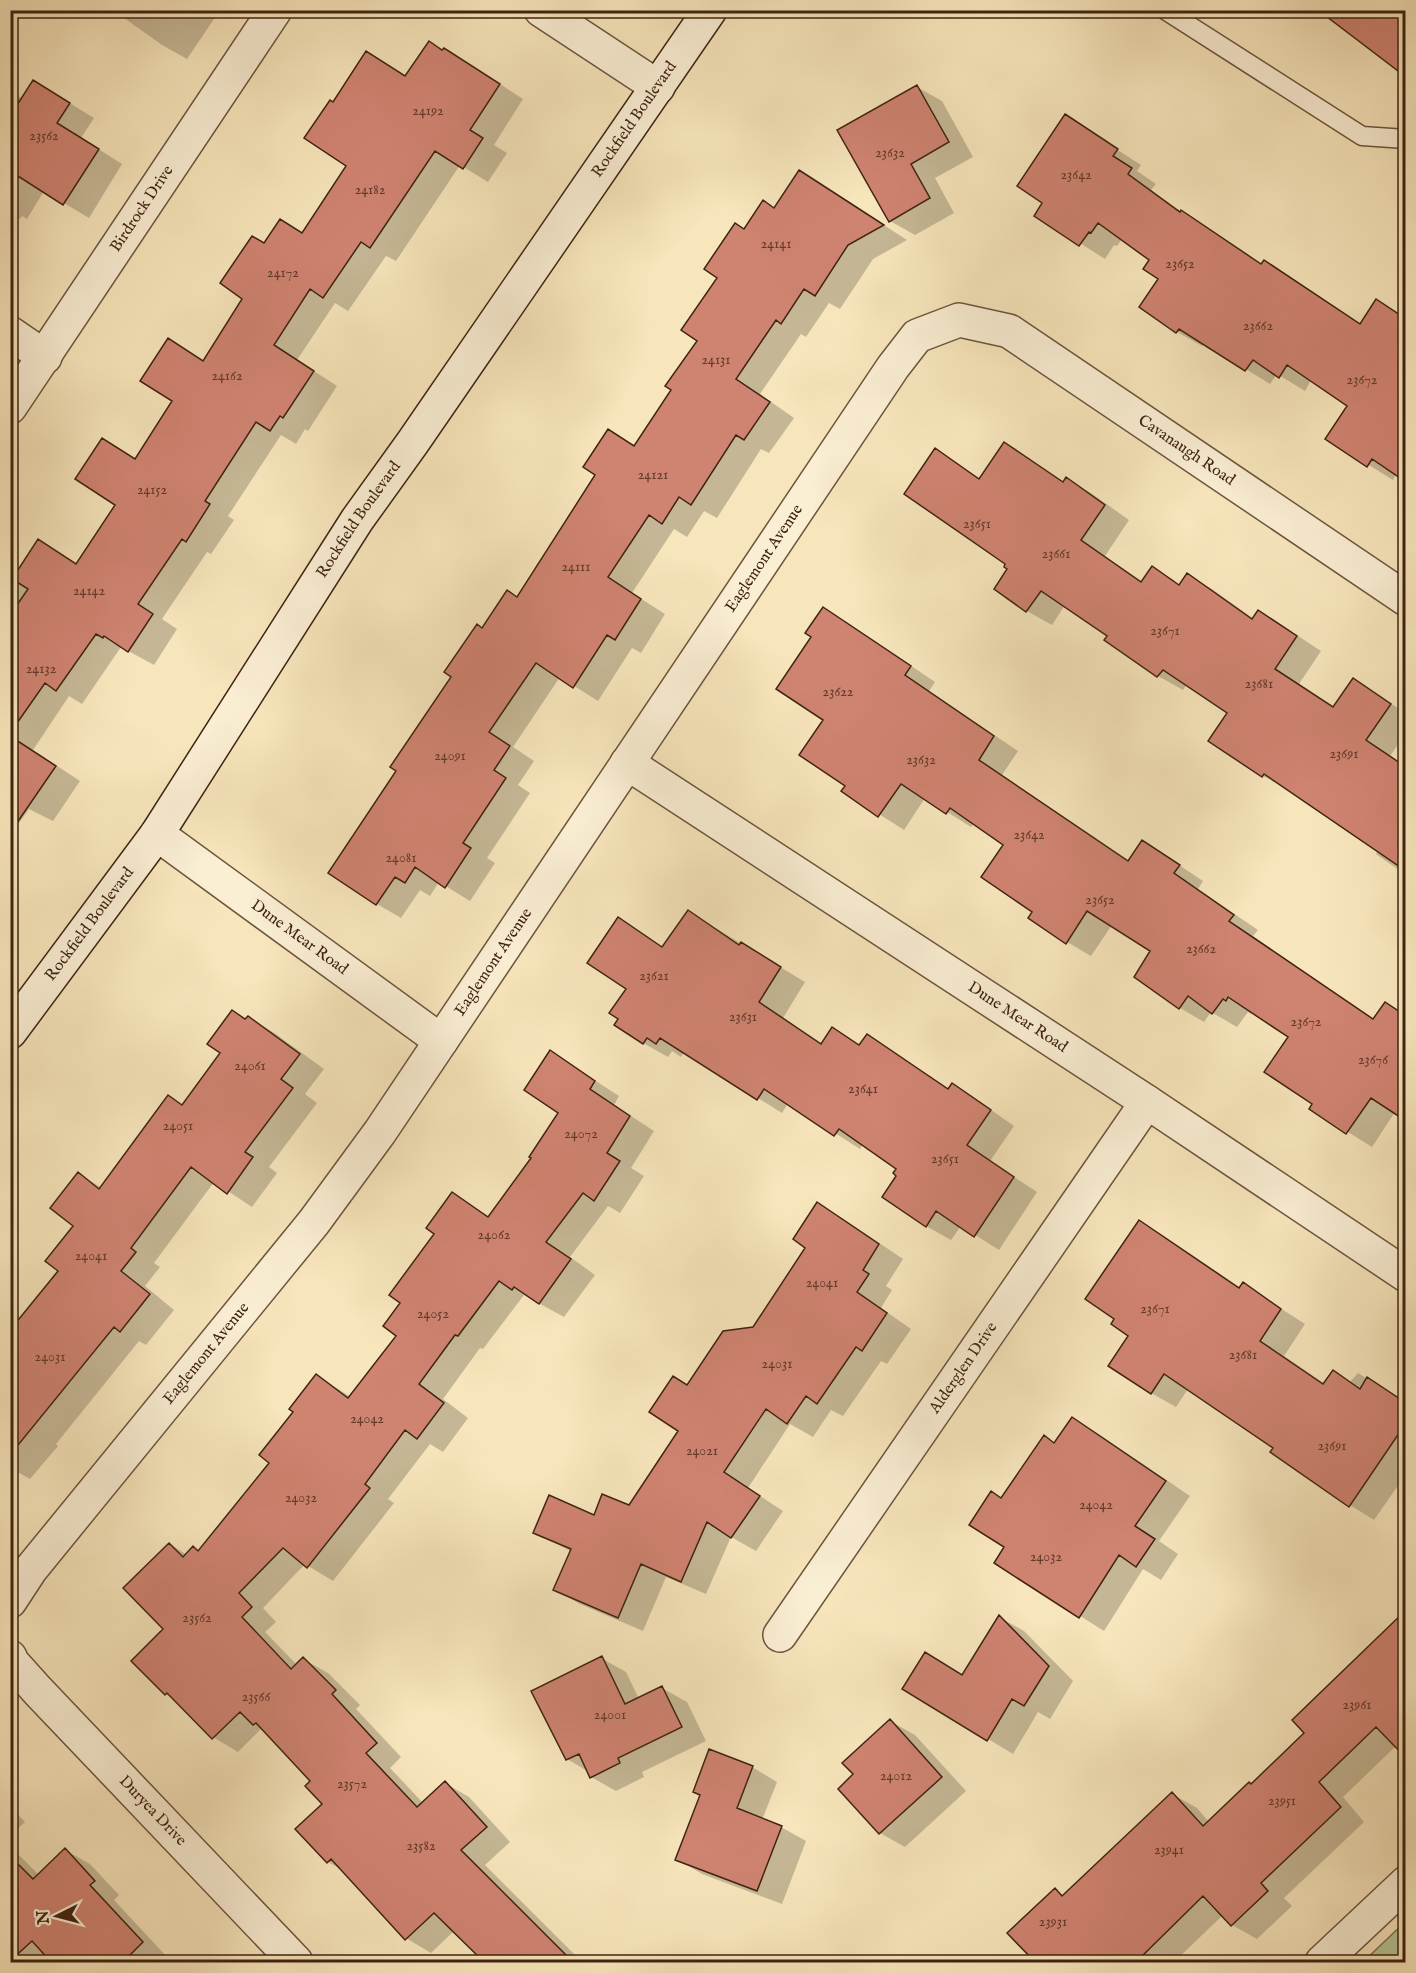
<svg xmlns="http://www.w3.org/2000/svg" width="1416" height="1973" font-family="'IM FELL English',serif">
<style>
.green{fill:#b6c695;stroke:#7a7454;stroke-width:1.5}
.shadow{fill:#0003}
.building{fill:#cf8371;stroke:#3f2312;stroke-width:1.5}
.lines{fill:none;stroke-linecap:round;stroke-linejoin:round}
.lane-casing{stroke:#6d543c;stroke-width:21}
.street-casing{stroke:#6d543c;stroke-width:36}
.secondary-casing{stroke:#3f2312;stroke-width:36}
.lane{stroke:#faeed3;stroke-width:18}
.street{stroke:#faeed3;stroke-width:33}
.secondary{stroke:#faeed3;stroke-width:33}
.labels{text-anchor:middle;dominant-baseline:central;stroke-width:4.5;stroke-linejoin:round;paint-order:stroke}
.number-label{font-size:14px;fill:#633b2a}
.street-label{font-size:16px;fill:#3f2312;stroke:#faeed3}
</style>
<rect width="100%" height="100%" fill="#f7e5bb"/>
<filter id="stains"><feTurbulence type="fractalNoise" baseFrequency=".00333" numOctaves="4"/><feColorMatrix values="0 0 0 0 .2 0 0 0 0 .09 0 0 0 0 .02 0 0 0 .5 -.17"/></filter>
<radialGradient id="worn" r=".72"><stop offset=".6" stop-color="#630" stop-opacity="0"/><stop offset="1" stop-color="#630" stop-opacity=".3"/></radialGradient>
<path class="green" d="M1405 1922V1962H1363Z"/>
<path class="shadow" d="M113 10H220L187 59 162 45Z
M429 43 469 64 523 99 494 145 507 153 488 182 460 165 396 261 386 256 348 311 335 303 297 360 337 386 308 431 305 429 296 444 281 435 228 516 234 520 211 554 207 552 162 619 177 629 154 665 121 647 82 704 69 696 33 750 80 781 53 821 29 809 10 836V594L19 582 77 565 117 504 136 460 174 401 169 340 204 362 244 298 265 245 281 221 303 234 348 166 334 103 366 53 407 77Z
M917 87 942 101 973 157 935 178 954 213 915 235 890 221Z
M10 91 23 99 58 96 94 118 81 138 122 164 89 218 44 191 27 219 22 216 20 219 10 213Z
M1065 116 1141 165 1137 171 1156 184 1151 190 1186 215 1263 265 1264 262 1289 276 1362 324 1406 316V480L1396 474 1393 480 1327 439 1349 405 1311 380 1305 391 1277 374 1270 384 1204 343 1202 346 1177 332 1141 307 1160 278 1151 260 1122 239 1117 246 1114 245 1105 259 1036 215 1044 203Z
M825 187 907 240 873 259 840 309 829 303 806 337 801 334 760 394 794 418 769 453 761 449 717 518 704 511 687 537 674 529 632 593 665 614 641 653 632 648 598 701 560 677 513 747 534 761 518 785 530 793 487 858 495 863 470 901 439 882 430 896 420 890 401 918 377 904 330 873 398 771 483 630 518 598 597 474 609 431 636 446 673 390 699 341 719 277 745 231 775 209Z
M1005 444 1064 482 1066 479 1091 493 1129 520 1105 556 1143 582 1153 568 1175 581V584L1184 590 1187 575 1212 589 1254 619 1258 612 1283 626 1321 651 1299 684 1334 708 1353 680 1406 713V733L1390 756 1406 766V875L1376 854 1378 851 1288 789 1263 776 1210 741 1229 712 1187 684 1183 690 1158 676 1106 640 1109 635 1065 605 1052 625 1027 611 996 589 1009 569 936 450 981 479Z
M824 609 848 623 935 682 929 691 1018 751 1002 775 1130 861 1167 857 1203 881 1198 889 1258 930 1253 936 1375 1020 1395 1112 1372 1147 1311 1109 1314 1104 1290 1036 1253 1011 1251 1014 1248 1012 1237 1027 1211 1012 1204 1022 1180 1008 1136 977 1152 951 1112 925 1091 956 1067 942 1034 911 1005 844 974 823 971 827 925 798 904 830 843 791 847 785 825 720 813 636Z
M689 912 805 982 783 1018 823 1044 833 1029 861 1046 867 1036 950 1089 952 1085 977 1100 1014 1126 990 1161 1037 1192 999 1250 961 1226 951 1240 926 1226 898 1175V1169L863 1144 860 1149 788 1103 782 1113 684 1052 681 1057 672 1051 668 1057 643 1043 628 989 618 919 664 948Z
M248 1018 273 1032 324 1069 305 1094 317 1103 269 1167 277 1173 252 1207 214 1182 154 1263 160 1267 145 1286 174 1310 146 1345 139 1341 56 1444 58 1446 30 1479 10 1468V1322L16 1325 61 1271 75 1226 79 1174 102 1188 168 1097 183 1106Z
M551 1052 619 1096 614 1105 654 1131 631 1168 644 1176 620 1213 608 1206 570 1257 595 1275 564 1317 524 1295 483 1349 480 1348 443 1399 468 1418 443 1452 430 1444 388 1499 394 1503 333 1581 305 1564 263 1608 276 1622 265 1632 297 1665 303 1659 328 1673 360 1705 356 1709 401 1757 390 1768 423 1803 445 1783 469 1797 510 1842 485 1865 582 1962H486L454 1931 431 1953 406 1938 344 1871 328 1862 324 1804 312 1781 262 1728 238 1752 213 1737 175 1699 166 1693 165 1629 170 1544 187 1555 193 1548 200 1552 271 1463 296 1412 317 1376 351 1397 398 1336 402 1303 436 1233 453 1194 490 1217 533 1158 560 1112Z
M817 1204 842 1218 903 1259 886 1286 892 1290 881 1308 911 1329 887 1364 881 1361 843 1416 831 1410 813 1437 790 1424 748 1488 783 1511 756 1551 731 1537 706 1594 666 1577 643 1631 580 1604 555 1590 572 1552 535 1532 630 1507 681 1431 688 1386 754 1328 807 1247Z
M1140 1222 1164 1236 1241 1288 1243 1284 1305 1324 1284 1356 1325 1384 1333 1372 1350 1382 1358 1373 1406 1403V1474L1374 1520 1350 1505 1275 1448 1188 1389 1176 1407 1151 1393 1130 1335Z
M1073 1419 1097 1433 1190 1496 1159 1541 1178 1554 1161 1580 1143 1569 1104 1631 996 1563 1006 1547 1002 1499 1044 1437 1056 1444Z
M1406 1611 1396 1746 1343 1797 1364 1822 1284 1898 1292 1906 1257 1939 1232 1925 1223 1915 1174 1962H1035L1055 1890 1065 1896 1172 1794 1197 1808 1209 1822 1252 1785 1306 1733Z
M999 1617 1024 1631 1073 1681 1050 1719 1038 1712 1013 1754 904 1688 963 1676Z
M601 1658 626 1672 639 1699 662 1688 687 1702 706 1741 642 1772 644 1777 616 1791 591 1777 589 1772 567 1759Z
M890 1721 915 1735 966 1791 905 1847 880 1833 855 1774Z
M752 1767 777 1782 762 1820 781 1827 806 1841 782 1904 702 1874 677 1859 702 1796Z
M10 1806 25 1822 10 1835Z
M10 1846 39 1875 65 1850 90 1864 119 1895 114 1900 167 1957 162 1962H53L51 1960 49 1962H30L17 1955 10 1950Z"/>
<path class="building" d="M1318 10H1406V77Z
M429 41 442 50 444 48 500 84 470 130 483 138 463 169 435 151 370 248 361 242 323 298 310 289 274 345 314 371 283 418 280 416 270 431 256 422 205 501 210 504 186 542 182 539 138 604 153 614 128 652 104 636 103 638 96 634 56 691 45 683 10 733V615L28 589 12 579 38 539 76 564 115 505 75 479 102 438 135 459 172 401 140 381 168 338 203 361 242 299 220 283 252 236 264 243 280 219 302 233 346 166 304 138 330 100 333 102 366 51 405 76Z
M33 80 70 103 57 123 99 149 63 205 10 171V116Z
M917 85 949 142 911 164 930 198 889 222 837 130Z
M1065 114 1118 149 1113 156 1132 168 1128 174 1180 212 1181 210 1261 264 1264 260 1360 324 1376 299 1406 319V482L1372 459 1367 467 1325 439 1347 406 1287 365 1279 378 1253 360 1245 371 1179 329 1176 333 1139 307 1158 279 1143 269 1149 260 1098 223 1091 233 1089 232 1079 246 1034 216 1042 203 1017 186Z
M799 170 884 225 848 245 815 296 804 289 781 324 776 320 736 379 770 402 744 440 736 435 691 505 679 497 662 524 649 515 608 577 641 599 615 640 607 635 573 688 536 663 489 732 510 746 494 770 506 778 463 843 471 848 445 888 415 867 405 883 395 877 376 905 328 873 396 771 390 767 451 677 444 672 477 624 482 628 507 590 517 597 595 475 583 467 608 429 634 446 671 390 665 386 697 341 681 330 717 278 704 269 735 223 744 229 763 200 774 208Z
M1004 442 1063 482 1066 477 1105 505 1081 540 1141 582 1152 566 1179 585 1187 573 1252 619 1258 610 1297 636 1275 669 1333 707 1353 678 1391 704 1366 740 1406 767V871L1264 774 1262 777 1208 741 1227 713 1163 670 1157 677 1104 640 1107 636 1041 591 1026 612 994 589 1007 569 1004 567 1005 564 904 494 935 448 979 479Z
M823 607 911 666 905 675 994 736 979 760 1128 861 1142 840 1180 865 1174 873 1234 915 1229 921 1373 1019 1385 1002 1406 1016V1121L1371 1098 1346 1134 1309 1109 1312 1104 1264 1072 1288 1037 1228 997 1226 1001 1223 999 1212 1014 1188 996 1179 1009 1134 977 1150 951 1087 911 1066 944 1028 918 1032 912 981 877 1003 845 950 808 946 814 901 784 878 817 841 791 845 786 799 755 823 720 776 689 811 637 805 633Z
M10 736 56 766 10 833Z
M688 910 739 945 741 942 781 967 759 1002 821 1044 832 1027 859 1045 867 1034 948 1089 952 1083 991 1110 967 1145 1014 1177 974 1237 936 1211 926 1227 882 1197 896 1176 893 1173 896 1169 839 1129 834 1136 764 1089 757 1100 660 1038 656 1044 647 1038 643 1044 614 1025 618 1019 609 1013 626 989 587 963 618 917 662 947Z
M232 1010 245 1019 248 1016 300 1054 281 1079 293 1088 245 1152 253 1157 227 1194 191 1167 131 1248 136 1252 121 1271 150 1294 120 1332 114 1327 10 1455V1330L58 1271 45 1261 73 1226 50 1208 78 1172 99 1189 168 1095 182 1105 220 1053 207 1044Z
M550 1050 595 1081 590 1089 630 1116 607 1153 620 1161 594 1201 583 1193 546 1242 571 1259 539 1304 514 1287 512 1290 499 1281 458 1336 455 1335 419 1384 444 1403 417 1439 405 1430 365 1484 370 1488 307 1568 283 1548 239 1593 252 1607 242 1617 291 1669 303 1657 336 1690 332 1694 377 1743 366 1753 417 1807 445 1781 487 1827 461 1850 573 1962H484L434 1913 405 1940 331 1859 327 1863 295 1829 322 1804 305 1786 310 1781 256 1723 253 1725 240 1712 212 1739 167 1693 165 1695 131 1661 163 1629 123 1588 169 1543 183 1557 193 1546 198 1551 269 1463 259 1455 293 1412 289 1409 316 1374 348 1398 396 1336 383 1326 400 1303 389 1295 434 1234 426 1228 452 1192 488 1217 531 1158 529 1157 558 1113 524 1090Z
M817 1202 879 1244 863 1270 869 1274 857 1292 887 1313 862 1351 856 1347 817 1404 806 1396 787 1424 766 1409 724 1472 760 1496 731 1538 707 1522 681 1582 641 1564 618 1618 553 1590 571 1549 533 1533 549 1495 594 1515 602 1494 629 1505 678 1431 649 1412 673 1376 687 1385 723 1331 753 1327 805 1248 793 1239Z
M1139 1220 1239 1288 1243 1282 1281 1309 1260 1341 1323 1384 1333 1370 1360 1389 1367 1377 1406 1403V1423L1349 1507 1270 1452 1273 1448 1164 1374 1151 1394 1108 1366 1128 1336 1111 1324 1114 1319 1085 1299Z
M1072 1417 1166 1481 1135 1526 1155 1539 1136 1567 1119 1555 1079 1618 994 1563 1004 1547 969 1525 991 1491 1001 1498 1044 1435 1054 1443Z
M1406 1610V1758L1376 1727 1319 1782 1341 1807 1261 1883 1268 1891 1231 1926 1203 1896 1136 1962H1035L1007 1933 1055 1888 1062 1896 1172 1792 1203 1826 1249 1782 1251 1784 1304 1733 1292 1720Z
M999 1615 1049 1666 1024 1706 1012 1699 987 1741 902 1689 925 1652 962 1675Z
M602 1656 625 1704 662 1686 682 1727 618 1758 620 1763 590 1778 579 1754 566 1760 531 1691Z
M890 1719 942 1777 879 1834 838 1789 853 1774 842 1763Z
M709 1749 753 1766 737 1808 782 1826 757 1891 675 1860 700 1795 693 1792Z
M65 1848 95 1881 90 1885 143 1942 123 1962H51L32 1941 10 1961V1856L33 1879Z"/>
<g class="lines">
<defs>
<path id="lane" d="M1165 10 1362 136 1406 139"/>
<g id="street">
<path d="M541 10 658 87"/>
<path d="M10 333 45 357"/>
<path id="s1" d="M10 407 275 10"/>
<path id="s2" d="M627 763 1147 1102 1406 1275"/>
<path id="s3" d="M157 834 441 1041"/>
<path id="s4" d="M10 1601 31 1569 314 1222 380 1132 893 367 917 336 959 320 1009 331 1406 599"/>
<path id="s5" d="M780 1635 1147 1102"/>
<path id="s6" d="M10 1657 12 1662 38 1691 296 1962"/>
<path d="M1322 1962 1406 1883"/>
</g>
<g id="secondary">
<path id="s7" d="M10 1032 157 834 357 520 413 442 710 10"/>
</g>
</defs>
<use href="#lane" class="lane-casing"/>
<use href="#street" class="street-casing"/>
<use href="#secondary" class="secondary-casing"/>
<use href="#lane" class="lane"/>
<use href="#street" class="street"/>
<use href="#secondary" class="secondary"/>
</g>
<g class="labels">
<g class="number-label">
<text x="428" y="111">24192</text>
<text x="44" y="136">23562</text>
<text x="890" y="153">23632</text>
<text x="1076" y="175">23642</text>
<text x="370" y="190">24182</text>
<text x="776" y="244">24141</text>
<text x="1180" y="264">23652</text>
<text x="283" y="273">24172</text>
<text x="1258" y="326">23662</text>
<text x="716" y="360">24131</text>
<text x="227" y="376">24162</text>
<text x="1362" y="380">23672</text>
<text x="653" y="475">24121</text>
<text x="152" y="490">24152</text>
<text x="977" y="524">23651</text>
<text x="1056" y="554">23661</text>
<text x="576" y="567">24111</text>
<text x="89" y="591">24142</text>
<text x="1165" y="631">23671</text>
<text x="41" y="669">24132</text>
<text x="1259" y="684">23681</text>
<text x="838" y="692">23622</text>
<text x="1344" y="754">23691</text>
<text x="450" y="756">24091</text>
<text x="921" y="760">23632</text>
<text x="1029" y="835">23642</text>
<text x="401" y="858">24081</text>
<text x="1100" y="900">23652</text>
<text x="1201" y="949">23662</text>
<text x="654" y="976">23621</text>
<text x="743" y="1017">23631</text>
<text x="1306" y="1022">23672</text>
<text x="1373" y="1060">23676</text>
<text x="250" y="1066">24061</text>
<text x="863" y="1089">23641</text>
<text x="178" y="1126">24051</text>
<text x="581" y="1134">24072</text>
<text x="945" y="1159">23651</text>
<text x="494" y="1235">24062</text>
<text x="91" y="1256">24041</text>
<text x="822" y="1283">24041</text>
<text x="1155" y="1309">23671</text>
<text x="433" y="1314">24052</text>
<text x="1243" y="1355">23681</text>
<text x="50" y="1357">24031</text>
<text x="777" y="1364">24031</text>
<text x="367" y="1419">24042</text>
<text x="1332" y="1446">23691</text>
<text x="702" y="1451">24021</text>
<text x="301" y="1498">24032</text>
<text x="1096" y="1505">24042</text>
<text x="1046" y="1557">24032</text>
<text x="197" y="1618">23562</text>
<text x="256" y="1697">23566</text>
<text x="1357" y="1705">23961</text>
<text x="610" y="1715">24001</text>
<text x="896" y="1776">24012</text>
<text x="352" y="1784">23572</text>
<text x="1282" y="1801">23951</text>
<text x="421" y="1846">23582</text>
<text x="1169" y="1850">23941</text>
<text x="1053" y="1922">23931</text>
</g>
<g class="street-label">
<text stroke="none"><textPath href="#s7" startOffset="1106">Rockfield Boulevard</textPath></text>
<text stroke="none"><textPath href="#s1" startOffset="238">Birdrock Drive</textPath></text>
<text stroke="none"><textPath href="#s4" startOffset="1868">Cavanaugh Road</textPath></text>
<text stroke="none"><textPath href="#s7" startOffset="620">Rockfield Boulevard</textPath></text>
<text stroke="none"><textPath href="#s4" startOffset="1288">Eaglemont Avenue</textPath></text>
<text stroke="none"><textPath href="#s7" startOffset="134">Rockfield Boulevard</textPath></text>
<text stroke="none"><textPath href="#s3" startOffset="176">Dune Mear Road</textPath></text>
<text stroke="none"><textPath href="#s4" startOffset="802">Eaglemont Avenue</textPath></text>
<text stroke="none"><textPath href="#s2" startOffset="466">Dune Mear Road</textPath></text>
<text stroke="none"><textPath href="#s4" startOffset="316">Eaglemont Avenue</textPath></text>
<text stroke="none"><textPath href="#s5" startOffset="324">Alderglen Drive</textPath></text>
<text stroke="none"><textPath href="#s6" startOffset="210">Duryea Drive</textPath></text>
</g>
</g>
<rect width="1416" height="1973" fill="none" stroke="#f7e5bb" stroke-width="36"/>
<rect x="12" y="12" width="1392" height="1949" fill="none" stroke="#3f2312" stroke-width="3"/>
<rect x="18" y="18" width="1380" height="1937" fill="none" stroke="#3f2312" stroke-width="1.5"/>
<g transform="translate(57 1916) rotate(264)" stroke="#faeed3" stroke-width="4.5" paint-order="stroke">
<path d="M0-4.5L10 22L0 15L-10 22Z" fill="#3f2312"/>
<text y="-9" font-size="16" font-weight="bold" text-anchor="middle" fill="#3f2312">N</text>
</g>
<rect width="100%" height="100%" filter="url(#stains)"/>
<rect width="100%" height="100%" fill="url(#worn)"/>
</svg>
